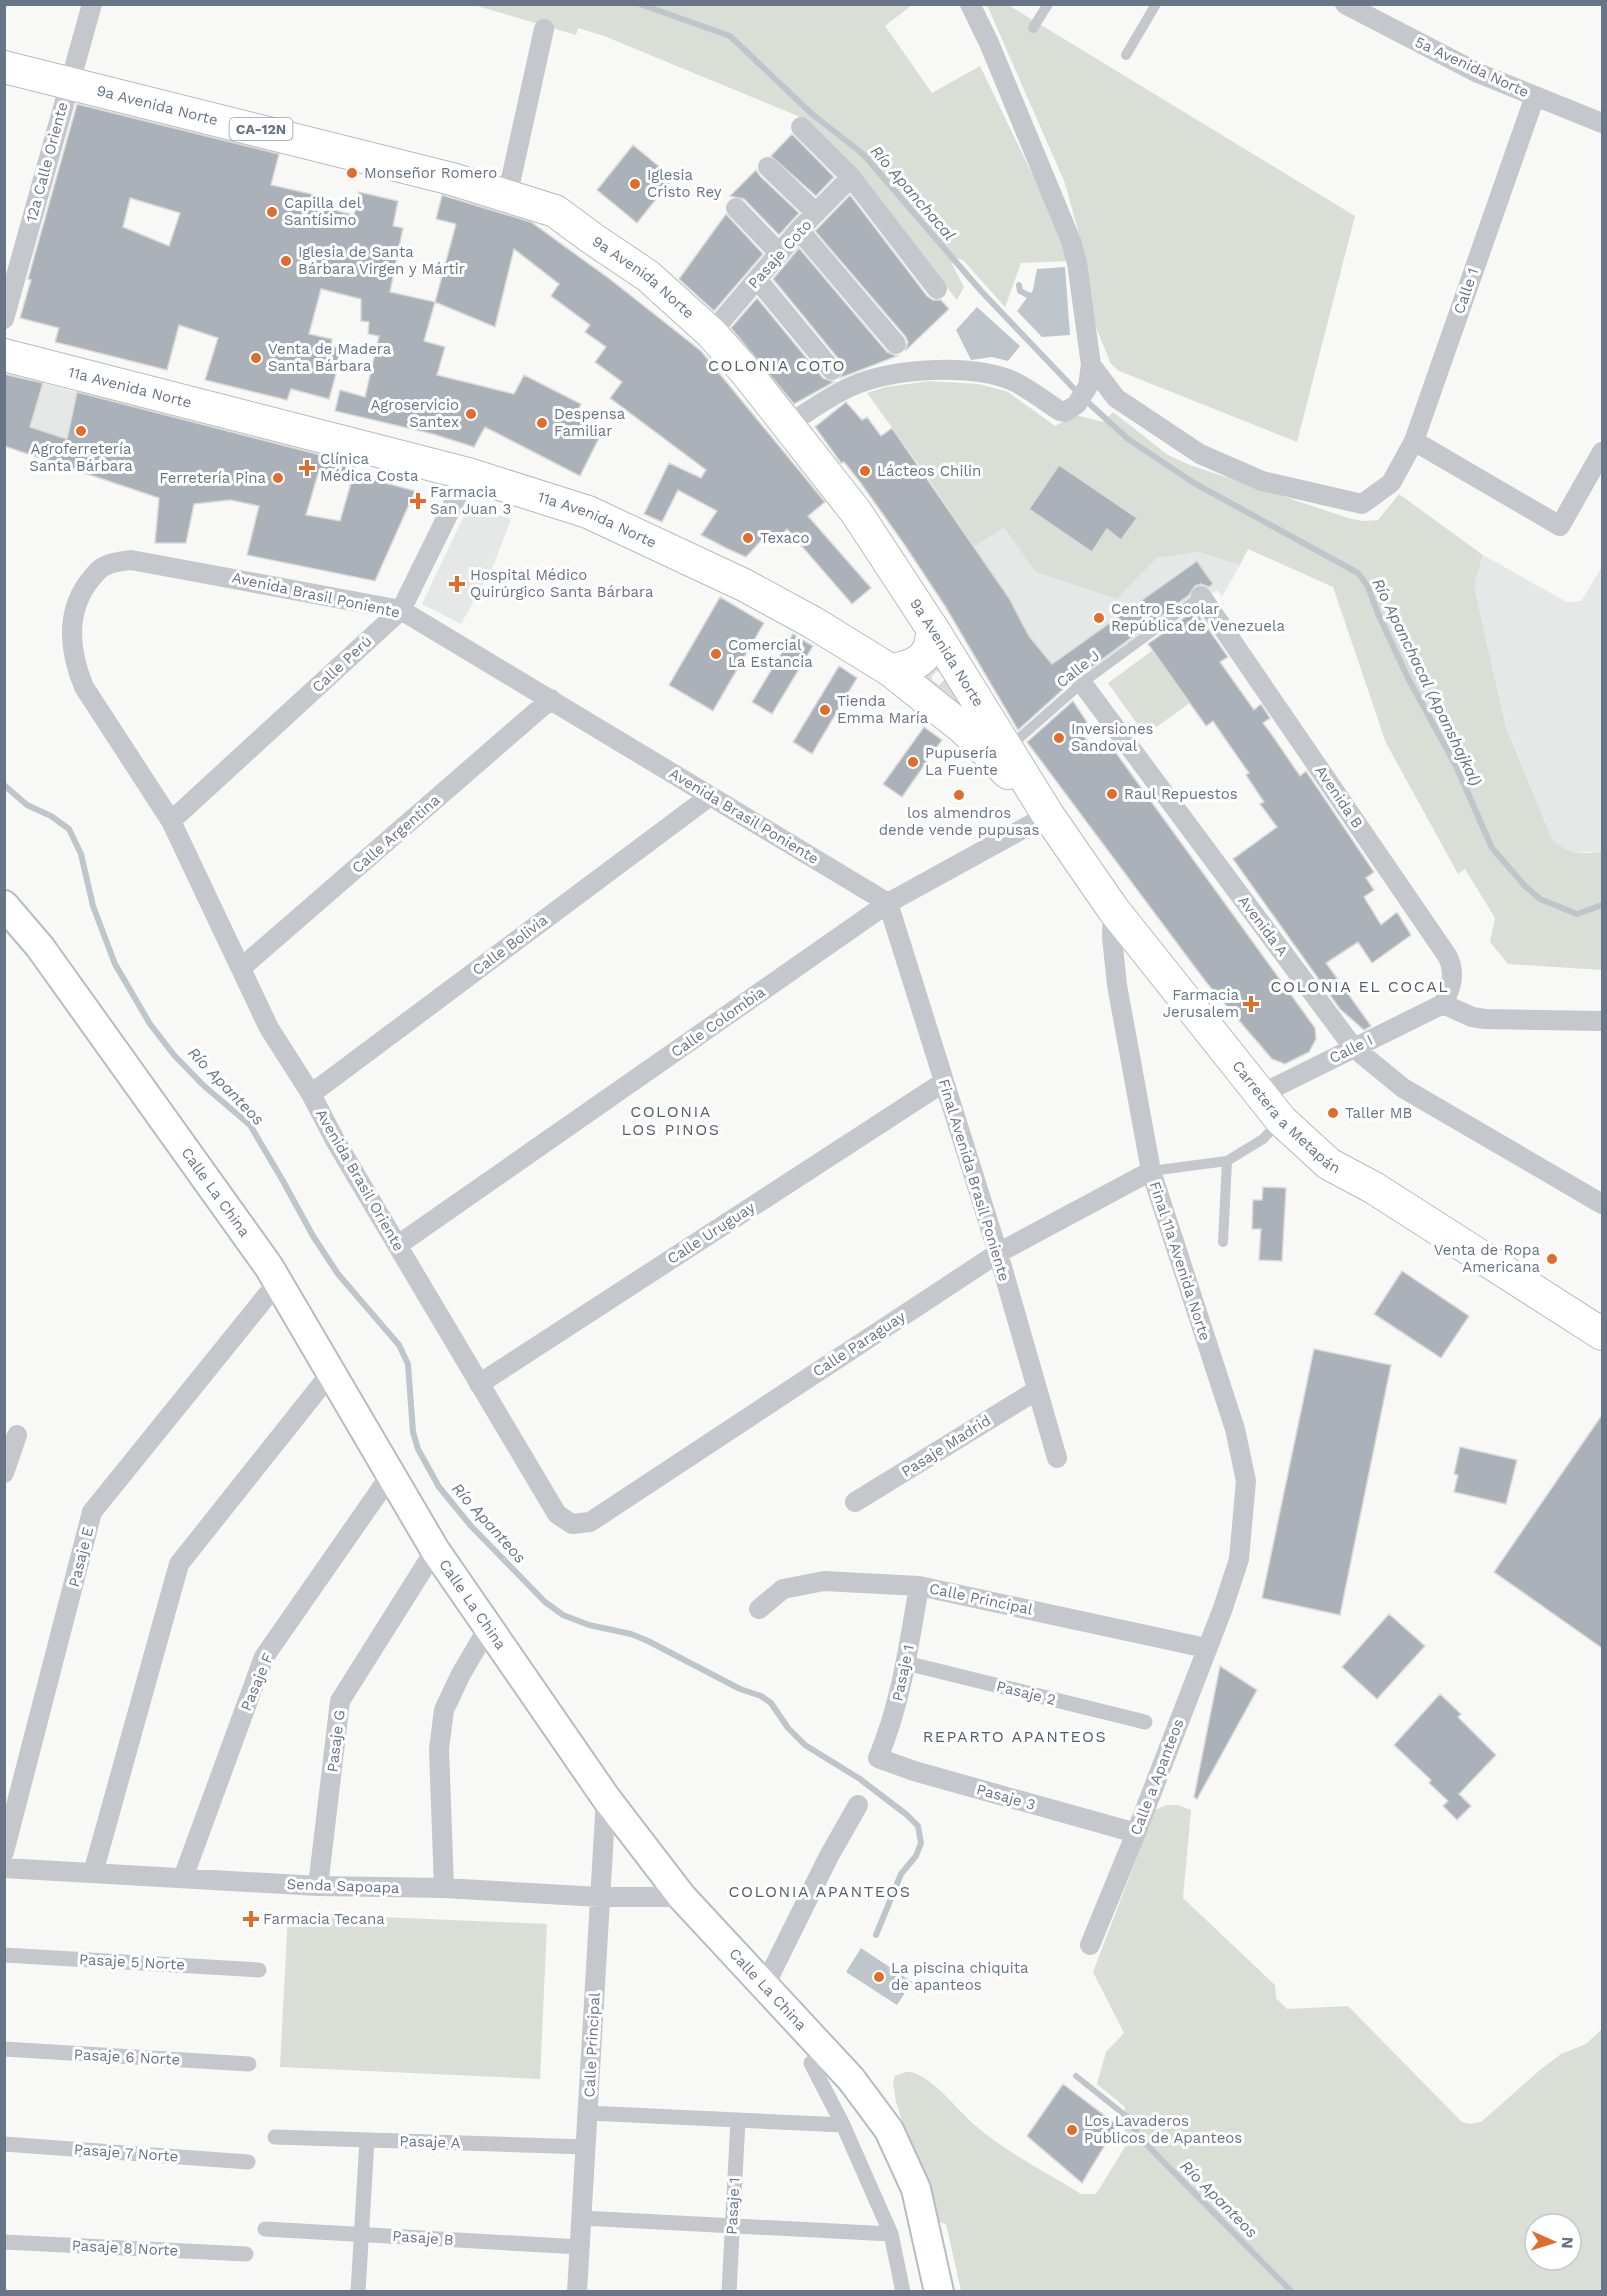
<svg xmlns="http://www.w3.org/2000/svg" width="1607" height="2296" font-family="'Work Sans',sans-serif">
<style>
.built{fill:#e6e7e7}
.green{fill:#d9dfd7;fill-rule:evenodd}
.water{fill:#bec6cc}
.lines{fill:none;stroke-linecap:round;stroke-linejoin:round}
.stream{stroke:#bec6cc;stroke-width:6}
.building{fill:#abb1b8;stroke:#dadad8;stroke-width:1.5;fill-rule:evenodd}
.secondary-casing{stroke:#b8bcc2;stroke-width:32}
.primary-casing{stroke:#b7bbbf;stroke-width:34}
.service{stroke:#c4c7cb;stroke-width:10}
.pedestrian{stroke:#c4c7cb;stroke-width:15}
.minor{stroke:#c4c7cb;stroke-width:20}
.secondary{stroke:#fff;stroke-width:28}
.primary{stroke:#fff;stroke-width:32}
.poi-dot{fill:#e16d2c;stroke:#fff;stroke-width:2}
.labels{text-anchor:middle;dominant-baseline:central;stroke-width:6;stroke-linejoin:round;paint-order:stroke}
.shield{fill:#fff;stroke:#959eaa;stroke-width:1.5}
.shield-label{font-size:14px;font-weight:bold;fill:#687586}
.street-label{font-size:15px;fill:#687586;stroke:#fff}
.poi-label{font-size:15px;fill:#687586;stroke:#fff;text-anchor:start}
.water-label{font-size:16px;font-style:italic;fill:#637682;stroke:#fff}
.neighbourhood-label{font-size:16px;letter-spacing:1.5px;fill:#555f6b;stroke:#fff}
</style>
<rect width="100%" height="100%" fill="#f8f8f6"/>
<path class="built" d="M31 380 149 411 139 462 128 459 120 486 12 449Z
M469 505 511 519 494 564 461 624 422 604Z
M1004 528 1037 572 1117 599 1157 558 1198 552 1240 565 1222 597 1217 590 1077 691 1029 636 1009 598 974 547Z
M1483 555 1567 602 1581 601 1602 567V851L1574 853 1562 849 1552 839 1506 726 1476 595 1475 582Z"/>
<path class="green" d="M474 5H912L885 26 932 93 980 66 1064 240 1071 261 1021 263 1005 307 964 261 957 258 952 264 964 287 957 300 851 167 798 116 604 36 578 28 576 35Z
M987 5H1008L1355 216 1297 442 1119 371 1111 364 1088 308 1085 256 1065 183Z
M929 381 979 384 1008 392 1055 426 1076 415 1103 422 1113 412 1168 455 1190 465 1348 518 1362 521 1378 520 1399 494 1483 555 1475 582 1476 595 1506 727 1552 839C1569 855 1580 855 1602 851L1601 970 1508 964 1490 942 1495 918 1465 869 1458 874 1386 743 1333 587 1248 549 1240 565 1198 552 1157 558 1117 599 1036 572 1004 528 974 547 922 469 867 393 886 387Z
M1153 650 1190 703 1145 735 1108 683Z
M939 663 964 708H958L925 677ZM937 671 941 672 945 679 939 685 932 680V676Z
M1166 1805H1178L1191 1810 1183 1898 1275 1985 1276 1998 1287 2009 1348 2006 1462 2122 1470 2124 1481 2122 1540 2070 1561 2054 1586 2044 1602 2029V2291H961L946 2224 935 2221 896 2102 893 2082 895 2076C902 2073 909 2070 917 2074 940 2085 957 2110 976 2126 1007 2153 1046 2172 1081 2194H1096L1125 2147V2107L1097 2084 1106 2052 1124 2033 1093 1972 1155 1810ZM1535 2224H1571V2260H1535Z
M288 1913 547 1924 540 2079 280 2067Z"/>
<path class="water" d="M1065 267 1070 335 1042 337 1017 311 1033 290 1037 269Z
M977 307 1020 346 1008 361 992 357 971 360 956 330Z
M861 1948 912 1982 897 2005 846 1972Z"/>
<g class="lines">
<path class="stream" d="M640 4 730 36 812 114 863 154 981 291 1081 396 1128 439 1194 483 1358 573 1367 585 1379 616 1408 678 1456 766 1492 848 1525 886 1540 899 1577 914 1602 905
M1019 285 1020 291 1030 296
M4 785 27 805 51 816 69 829 81 854 93 906 115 964 150 1024 174 1055 203 1085 250 1125 283 1181 313 1236 338 1274 399 1345 408 1364 413 1432 418 1449 439 1487 471 1526 545 1602 563 1615 589 1625 631 1634 648 1641 740 1689 761 1696 771 1703 788 1728 805 1745 860 1779 907 1815 918 1826 921 1843 916 1856 901 1874 876 1935
M1076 2076 1126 2116 1141 2139 1292 2292"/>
</g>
<path class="building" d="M77 104 279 154 271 185 320 196 317 206 354 215 359 192 398 201 393 226 403 228 390 292 435 302 424 341 445 347 437 375 514 394 524 375 581 404 574 417 602 432 580 476 485 427 474 447 433 434 335 411 340 390 365 397 379 336 368 334 369 322 361 321V299L321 289 309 334 332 339 331 346 343 349 329 399 291 389 287 400 205 380 218 338 179 325 167 370 55 342 59 328 20 318 31 280 28 279ZM130 198 180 213 169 246 123 227Z
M792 134 834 177 816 196 771 156Z
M633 145 673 178 637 223 597 190Z
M756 170 760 176 799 213 779 235 744 199 730 196Z
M442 195 531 222 611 280 701 351 825 502 808 516 871 588 852 604 787 529 777 539 769 532 746 557 728 549 701 535 717 511 678 490 662 522 644 514 669 463 701 478 706 470 610 398 622 382 595 362 606 347 585 332 590 325 551 296 559 284 514 249 495 327 435 302 456 224 436 219Z
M850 195 927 296 933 300H941L949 309 905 351 908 342 905 336 815 231Z
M726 214 763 254 714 311 679 279Z
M799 248 887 352 897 356 840 378 844 369 841 362 773 279Z
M757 298 823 378 834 382 794 404 731 328Z
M4 374 43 383 30 427 67 439 77 392 356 464 353 474 415 491 375 581 247 555 259 506 230 500 194 504 186 543H155L159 498 4 446ZM318 474 351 483 340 521 306 515Z
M846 402 862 420 867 417 881 436 892 428 1009 598 1029 636 1052 664 1197 561 1213 584 1209 587 1201 584 1195 586 1189 595 1085 672 1074 674 1070 683 1018 730 945 606 904 544 860 482 844 462 841 463 815 427Z
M1059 465 1137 518 1121 540 1107 529 1092 552 1029 509Z
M720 597 764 623 713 711 669 685Z
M1195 610 1228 657 1220 662 1254 710 1261 704 1270 718 1263 723 1272 735 1300 776 1306 771 1374 872 1366 878 1374 890 1364 897 1381 925 1397 912 1411 935 1372 963 1358 942 1326 963 1371 1026 1364 1030 1340 1009 1233 859 1277 827 1260 804 1264 802 1246 775 1249 773 1230 746 1213 721 1206 726 1148 644Z
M793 634 813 646 772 714 752 702Z
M839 666 857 678 812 754 793 742Z
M1073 701 1087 722 1082 734 1093 748 1111 746 1315 1028 1316 1039 1309 1052 1285 1064 1272 1059 1206 982 1027 742Z
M924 727 942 740 902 797 883 784Z
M1263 1187 1286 1188 1282 1261 1259 1260 1261 1229H1252L1253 1200H1262Z
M1402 1271 1469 1316 1441 1358 1374 1314Z
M1314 1349 1391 1365 1340 1615 1262 1598Z
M1602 1415V1648L1494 1572Z
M1460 1447 1517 1460 1506 1504 1454 1492 1458 1475 1454 1474Z
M1389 1614 1425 1646 1377 1699 1342 1667Z
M1220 1666 1257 1690 1197 1799 1194 1797Z
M1440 1694 1461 1714 1458 1717 1496 1755 1459 1794 1471 1806 1457 1820 1443 1806 1448 1801 1429 1783 1431 1780 1394 1745Z
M1063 2084 1117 2125 1082 2183 1027 2136Z"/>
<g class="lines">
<defs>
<g id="secondary">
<path id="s1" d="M4 905 40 947 269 1267 435 1550 606 1798 682 1897 851 2079 889 2130 916 2189 939 2292"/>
</g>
<g id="primary">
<path id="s2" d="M4 67 452 179 555 211 593 239 648 276 711 333 745 371 856 512 932 628 1048 815 1113 909 1281 1120 1329 1164 1374 1188 1602 1334"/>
<path id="s3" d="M4 355 468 474 588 512 744 585 812 622 890 670 964 729 1008 773"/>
<path d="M890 670C917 667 933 657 932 628"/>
</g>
</defs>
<use href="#secondary" class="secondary-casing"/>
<use href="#primary" class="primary-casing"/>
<path class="service" d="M1033 28 1048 4
M1126 55 1156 4
M1008 748 1082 683 1201 596
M1151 1171 1227 1161 1263 1139 1280 1121
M1223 1242 1227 1161"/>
<path class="pedestrian" d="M906 1663 1145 1722
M4 1955 259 1970
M4 2049 249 2064
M811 2063 843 2125 891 2234 903 2292
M588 2113 843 2125
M275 2137 586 2147
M4 2144 248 2162
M582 2218 891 2234
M265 2229 580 2247
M4 2242 246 2254
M358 2292 367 2140
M729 2292 738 2120"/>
<path class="minor" d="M1345 4 1478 73 1602 123
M801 127 851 177 937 289
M768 167 816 213
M504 196 511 179 544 29
M736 208 779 253
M799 230 896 344
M757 279 832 370
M4 319 92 4
M711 333 799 230 851 177
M1091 365 1116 398 1200 454 1262 481 1362 504 1391 483 1414 441 1535 96
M787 425C808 412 828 397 850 387 892 368 970 363 1013 381 1030 389 1044 401 1060 411L1065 412 1077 404 1088 386 1091 365 1077 263 1071 241 989 43 970 4
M1414 441 1560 526 1602 452
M1201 596 1448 957C1456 975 1451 988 1443 1004
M1082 683 1353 1047 1403 1088 1602 1204
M171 821 401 610 468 474
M241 968 551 699
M1443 1004 1472 1017 1485 1019 1602 1021
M311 1094 710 796
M1259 1095 1443 1004
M398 1245 888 903 1048 815
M479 1384 944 1082
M1057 1458 998 1253 888 903 401 610 131 560C122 561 111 562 103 567 97 570 92 578 87 584 65 616 70 653 84 687L171 821 269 1028 311 1094 336 1142 557 1514 572 1524 590 1522 998 1253 1151 1171
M4 1473 17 1435
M855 1502 1037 1390
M919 1586C909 1645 901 1703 878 1758L914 1771 1136 1833
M759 1609 783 1589 824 1581 919 1586 1206 1648
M4 1852 92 1512 277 1283
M4 1868 318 1886 444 1888 600 1897H682
M93 1873 179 1564 330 1374
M183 1878 264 1657 390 1476
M318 1886 340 1701 435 1550
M444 1888 439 1749 444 1710 461 1674 488 1628
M1090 1945 1136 1833 1223 1608 1239 1559 1246 1481 1235 1429 1151 1171 1117 985 1112 937 1113 909
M765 1985 829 1856 858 1805
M577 2292 606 1798"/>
<use href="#secondary" class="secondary"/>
<use href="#primary" class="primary"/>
</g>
<g class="poi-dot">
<circle cx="352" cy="173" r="6"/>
<circle cx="635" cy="184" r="6"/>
<circle cx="272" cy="212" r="6"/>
<circle cx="286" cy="261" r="6"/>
<circle cx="256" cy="358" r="6"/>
<circle cx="471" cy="414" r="6"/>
<circle cx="542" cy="423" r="6"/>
<circle cx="81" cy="431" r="6"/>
<path d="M304 459h6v6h6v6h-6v6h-6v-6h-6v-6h6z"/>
<circle cx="865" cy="471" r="6"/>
<circle cx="278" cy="478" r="6"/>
<path d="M415 492h6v6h6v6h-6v6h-6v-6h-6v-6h6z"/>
<circle cx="748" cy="538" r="6"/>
<path d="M454 575h6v6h6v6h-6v6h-6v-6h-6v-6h6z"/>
<circle cx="1099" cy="618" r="6"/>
<circle cx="716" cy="654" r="6"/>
<circle cx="825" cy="710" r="6"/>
<circle cx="1059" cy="738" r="6"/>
<circle cx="913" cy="762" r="6"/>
<circle cx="1112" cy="794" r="6"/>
<circle cx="959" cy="795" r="6"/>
<path d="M1248 995h6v6h6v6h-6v6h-6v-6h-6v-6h6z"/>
<circle cx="1333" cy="1113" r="6"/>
<circle cx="1552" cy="1259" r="6"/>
<path d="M248 1910h6v6h6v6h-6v6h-6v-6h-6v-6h6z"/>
<circle cx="879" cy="1977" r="6"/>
<circle cx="1072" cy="2130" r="6"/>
</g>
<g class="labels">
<rect class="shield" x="229.5" y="118" width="63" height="22" rx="4.5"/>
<g class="shield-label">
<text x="261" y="129">CA-12N</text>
</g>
<g class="street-label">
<text transform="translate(1472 67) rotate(25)">5a Avenida Norte</text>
<text stroke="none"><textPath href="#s2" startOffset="158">9a Avenida Norte</textPath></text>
<text transform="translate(47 162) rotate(-75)">12a Calle Oriente</text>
<text transform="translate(780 254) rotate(-48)">Pasaje Coto</text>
<text stroke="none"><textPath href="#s2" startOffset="680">9a Avenida Norte</textPath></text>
<text transform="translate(1466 291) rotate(-71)">Calle 1</text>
<text stroke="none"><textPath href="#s3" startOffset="130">11a Avenida Norte</textPath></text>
<text stroke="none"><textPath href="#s3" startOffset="616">11a Avenida Norte</textPath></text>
<text transform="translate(316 595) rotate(12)">Avenida Brasil Poniente</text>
<text stroke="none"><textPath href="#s2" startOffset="1166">9a Avenida Norte</textPath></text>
<text transform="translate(342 664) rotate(-43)">Calle Perú</text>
<text transform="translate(1078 669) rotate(-38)">Calle J</text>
<text transform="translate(1339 797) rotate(56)">Avenida B</text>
<text transform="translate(744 816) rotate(31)">Avenida Brasil Poniente</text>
<text transform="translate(396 834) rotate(-41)">Calle Argentina</text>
<text transform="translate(1263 926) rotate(53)">Avenida A</text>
<text transform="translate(510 945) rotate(-37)">Calle Bolivia</text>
<text transform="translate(718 1022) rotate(-35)">Calle Colombia</text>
<text transform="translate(1351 1049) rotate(-26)">Calle I</text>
<text stroke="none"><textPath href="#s2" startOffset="1743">Carretera a Metapán</textPath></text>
<text transform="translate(360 1180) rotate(60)">Avenida Brasil Oriente</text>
<text transform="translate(974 1180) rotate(73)">Final Avenida Brasil Poniente</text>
<text stroke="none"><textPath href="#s1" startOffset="357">Calle La China</textPath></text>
<text transform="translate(711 1233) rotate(-33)">Calle Uruguay</text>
<text transform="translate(1180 1261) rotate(72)">Final 11a Avenida Norte</text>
<text transform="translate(859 1344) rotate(-33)">Calle Paraguay</text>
<text transform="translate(946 1446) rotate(-32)">Pasaje Madrid</text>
<text transform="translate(81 1557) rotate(-76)">Pasaje E</text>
<text transform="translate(981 1599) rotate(12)">Calle Principal</text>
<text stroke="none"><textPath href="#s1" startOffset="843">Calle La China</textPath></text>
<text transform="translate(903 1673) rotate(-78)">Pasaje 1</text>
<text transform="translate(257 1682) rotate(-67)">Pasaje F</text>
<text transform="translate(1026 1693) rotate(14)">Pasaje 2</text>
<text transform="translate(336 1741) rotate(-83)">Pasaje G</text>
<text transform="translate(1157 1777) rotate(-69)">Calle a Apanteos</text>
<text transform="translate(1006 1797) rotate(16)">Pasaje 3</text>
<text transform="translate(343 1886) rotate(2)">Senda Sapoapa</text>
<text transform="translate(132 1962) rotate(3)">Pasaje 5 Norte</text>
<text stroke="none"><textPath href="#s1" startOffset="1329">Calle La China</textPath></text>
<text transform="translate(592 2045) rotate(-87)">Calle Principal</text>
<text transform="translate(127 2057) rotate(3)">Pasaje 6 Norte</text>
<text transform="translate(430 2142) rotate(2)">Pasaje A</text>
<text transform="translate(126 2153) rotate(4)">Pasaje 7 Norte</text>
<text transform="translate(733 2206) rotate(-87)">Pasaje 1</text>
<text transform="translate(423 2238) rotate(4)">Pasaje B</text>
<text transform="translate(125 2248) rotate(3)">Pasaje 8 Norte</text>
</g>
<g class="poi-label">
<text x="364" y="173">Monseñor Romero</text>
<text x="647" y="175">Iglesia<tspan x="647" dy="17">Cristo Rey</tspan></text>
<text x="284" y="203">Capilla del<tspan x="284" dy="17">Santísimo</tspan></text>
<text x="298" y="252">Iglesia de Santa<tspan x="298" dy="17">Bárbara Virgen y Mártir</tspan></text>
<text x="268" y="349">Venta de Madera<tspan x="268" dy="17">Santa Bárbara</tspan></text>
<text x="459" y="405" text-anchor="end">Agroservicio<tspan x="459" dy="17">Santex</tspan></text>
<text x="554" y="414">Despensa<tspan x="554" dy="17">Familiar</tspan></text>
<text x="81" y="449" text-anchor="middle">Agroferretería<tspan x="81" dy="17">Santa Bárbara</tspan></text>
<text x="320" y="459">Clínica<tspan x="320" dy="17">Médica Costa</tspan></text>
<text x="877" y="471">Lácteos Chilin</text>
<text x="266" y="478" text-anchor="end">Ferretería Pina</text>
<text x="430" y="492">Farmacia<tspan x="430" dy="17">San Juan 3</tspan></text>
<text x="760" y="538">Texaco</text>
<text x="470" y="575">Hospital Médico<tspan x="470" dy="17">Quirúrgico Santa Bárbara</tspan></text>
<text x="1111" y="609">Centro Escolar<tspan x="1111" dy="17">República de Venezuela</tspan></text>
<text x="728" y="645">Comercial<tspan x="728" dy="17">La Estancia</tspan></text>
<text x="837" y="701">Tienda<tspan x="837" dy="17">Emma María</tspan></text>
<text x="1071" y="729">Inversiones<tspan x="1071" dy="17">Sandoval</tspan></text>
<text x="925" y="753">Pupusería<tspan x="925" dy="17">La Fuente</tspan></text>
<text x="1124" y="794">Raul Repuestos</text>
<text x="959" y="813" text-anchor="middle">los almendros<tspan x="959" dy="17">dende vende pupusas</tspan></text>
<text x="1239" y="995" text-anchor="end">Farmacia<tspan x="1239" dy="17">Jerusalem</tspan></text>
<text x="1345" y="1113">Taller MB</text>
<text x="1540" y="1250" text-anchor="end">Venta de Ropa<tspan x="1540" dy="17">Americana</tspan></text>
<text x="263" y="1919">Farmacia Tecana</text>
<text x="891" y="1968">La piscina chiquita<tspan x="891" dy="17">de apanteos</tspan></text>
<text x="1084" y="2121">Los Lavaderos<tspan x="1084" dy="17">Publicos de Apanteos</tspan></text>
</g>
<g class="water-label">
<text transform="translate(913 193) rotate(49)">Río Apanchacal</text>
<text transform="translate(1427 682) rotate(64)">Río Apanchacal (Apanshajkal)</text>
<text transform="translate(226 1086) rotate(46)">Río Apanteos</text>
<text transform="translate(489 1523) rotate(48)">Río Apanteos</text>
<text transform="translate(1219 2199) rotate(45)">Río Apanteos</text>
</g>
<g class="neighbourhood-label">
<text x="777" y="365">COLONIA COTO</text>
<text x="1360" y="986">COLONIA EL COCAL</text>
<text x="671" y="1111">COLONIA<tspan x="671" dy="18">LOS PINOS</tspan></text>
<text x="1015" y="1736">REPARTO APANTEOS</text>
<text x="820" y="1891">COLONIA APANTEOS</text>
</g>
</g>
<rect width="1607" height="2296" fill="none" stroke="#687586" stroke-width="12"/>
<g transform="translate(1553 2242) rotate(93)"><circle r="28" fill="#ffffff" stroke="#c3c8cf" stroke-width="1.5"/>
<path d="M0-4.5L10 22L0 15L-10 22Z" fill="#e16d2c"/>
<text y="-9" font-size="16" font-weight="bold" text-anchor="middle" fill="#687586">N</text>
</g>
</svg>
